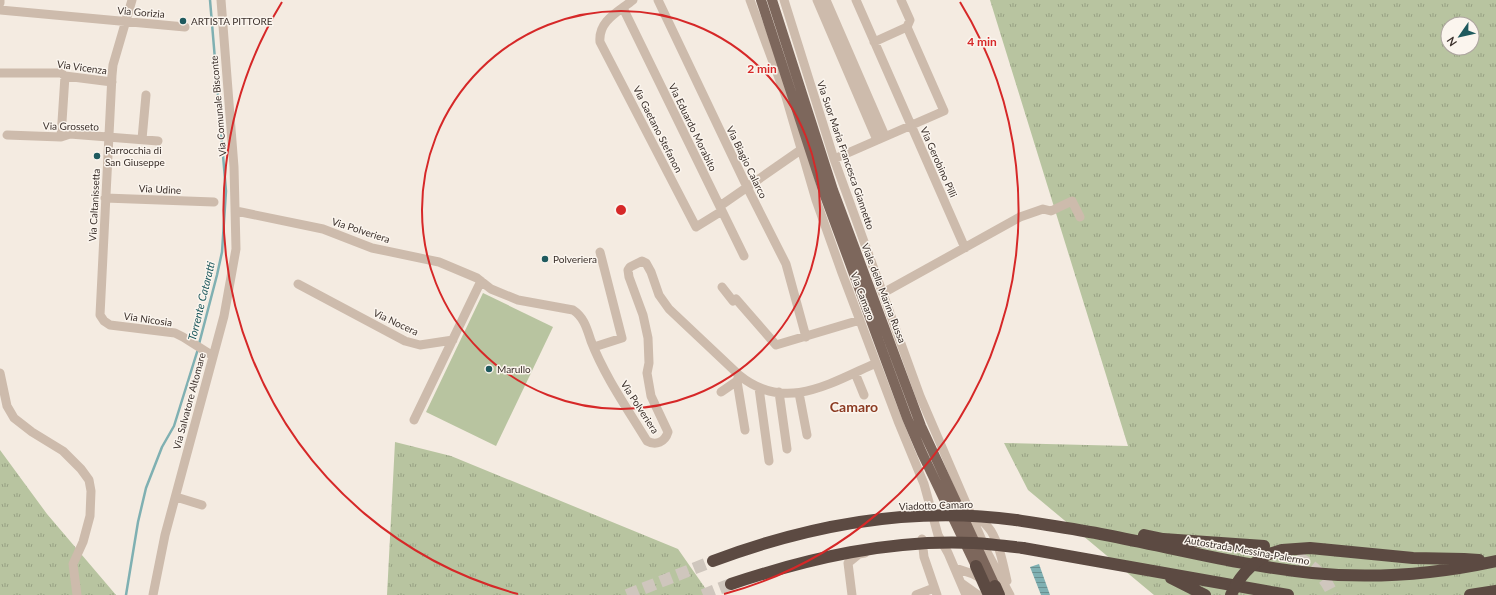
<svg xmlns="http://www.w3.org/2000/svg" width="1496" height="595" font-family="Lato,sans-serif">
<style>
.grass{fill:url(#grass-tufts);fill-rule:evenodd}
.garden{fill:#b8c4a0}
.water{fill:url(#water-rules)}
.lines{fill:none;stroke-linecap:round;stroke-linejoin:round}
.stream{stroke:#7fb0b2;stroke-width:2.5}
.highway-tunnel{stroke:#cfc6bd;stroke-width:12;stroke-dasharray:12 6;stroke-linecap:butt}
.minor{stroke:#cdbbac;stroke-width:9}
.major{stroke:#7d675c;stroke-width:10}
.highway{stroke:#5c4a42;stroke-width:12}
.highway-bridge{stroke:#5c4a42;stroke-width:12}
.ring{fill:none;stroke:#d62828;stroke-width:2}
.poi-dot{fill:#1f5a5e;stroke:#fbf5ee;stroke-width:1.5}
.labels{text-anchor:middle;dominant-baseline:central;stroke-width:3;stroke-linejoin:round;paint-order:stroke}
.street-label{font-size:10px;fill:#3b302b;stroke:#fbf5ee}
.poi-label{font-size:10px;fill:#3b302b;stroke:#fbf5ee;text-anchor:start}
.water-label{font-size:11px;font-style:italic;fill:#1f5a5e;stroke:#fbf5ee}
.district-label{font-size:14px;font-weight:bold;fill:#8c3b22;stroke:#fbf5ee}
.centre{fill:#d62828;stroke:#fbf5ee;stroke-width:2}
.ring-label{font-size:12px;text-anchor:middle;font-weight:bold;fill:#d62828;stroke:#fbf5ee;stroke-width:3;stroke-linejoin:round;paint-order:stroke}
</style>
<defs>
<pattern id="grass-tufts" width="24" height="20" patternUnits="userSpaceOnUse"><rect width="24" height="20" fill="#b8c4a0"/><path d="M3 7l-1-3M5 7V3M7 7l1-3M15 17l-1-3M17 17v-4M19 17l1-3" fill="none" stroke="#97a083"/></pattern>
<pattern id="water-rules" width="6" height="5" patternUnits="userSpaceOnUse"><rect width="6" height="5" fill="#7fb0b2"/><path d="M0 2.5h6" fill="none" stroke="#699091"/></pattern>
</defs>
<rect width="100%" height="100%" fill="#f4ebe1"/>
<path class="grass" d="M990 0H1496V595H1154L1028 490 1004 443 1128 446ZM1448 24H1472V48H1448Z
M395 442 451 456 678 549 710 595H387Z
M0 450 47 514 116 595H0Z"/>
<path class="garden" d="M483 293 553 327 496 446 426 412Z"/>
<path class="water" d="M1039 564 1050 595H1041L1030 567Z"/>
<g class="lines">
<path class="stream" d="M199 344 217 275 222 252 226 191 210 0
M126 595 138 522 146 488 162 447 174 426 198 349"/>
<path class="highway-tunnel" d="M1280 549C1305 559 1322 570 1333 595
M627 595 713 561
M703 595 731 584"/>
<path class="minor" d="M132 0 113 65 112 75 100 315 104 321 110 325 175 333 183 337 213 356
M633 0C618 12 598 21 600 42L696 227 722 211
M658 0 747 187 786 264 806 337
M750 0 786 97 816 200 842 273 898 421 924 484 938 535 948 553 966 595
M784 0 834 159 920 396 987 552 1010 595
M817 0 877 140
M826 0 885 136
M856 0 965 248
M0 3V0
M623 8 744 256
M0 10 185 27
M874 42 907 27
M1 73H61L65 76 112 82
M7 135 61 137 70 134 158 141
M61 137 65 76
M142 139 146 95
M834 159 944 111 907 27 910 20 901 0
M105 198 214 202
M720 206 802 149
M236 211 323 229 372 248 439 262 477 278 491 289 518 300 573 310C584 317 587 329 591 341 605 377 627 408 647 441 656 446 665 442 668 432L651 396 647 373 649 363 648 338 643 315 629 277 628 270 630 267 642 261 646 263 651 272 659 295 669 309 739 375C785 413 831 383 876 363
M298 284 405 341 420 345 453 340
M722 287 733 301 736 299 776 345 860 320
M883 293 1020 217 1043 209 1051 211 1072 201 1080 217
M594 347 622 338 600 252
M0 373 7 406 14 418 32 432 63 451 81 469 89 480 91 491 90 516 83 542 73 564 77 595
M855 373 864 395
M739 375 737 381 745 430
M759 388 769 461
M721 392 737 381
M779 392 787 449
M799 393 807 435
M414 420 481 281
M176 497 202 505
M977 515C981 520 987 525 991 531 1000 546 1003 564 1007 581
M922 539 924 557 937 595
M955 568 973 574 984 580
M961 583 978 595
M153 595 165 535 224 316 236 249 234 167 221 0
M852 595 848 563 859 554 865 553
M916 595 934 588"/>
<path class="major" d="M761 0 824 193 907 418 922 453 976 566
M772 0 833 190 921 426 995 586"/>
<path class="highway" d="M1016 520C1046 525 1076 529 1106 535 1174 548 1243 566 1312 573 1373 579 1436 574 1496 561
M1144 535 1163 539 1264 546
M1023 548 1288 595
M1266 555 1282 550 1310 548 1413 558 1464 559 1479 560
M976 566 989 595
M1171 578 1205 595
M995 586 999 595
M1470 595 1496 591"/>
<path class="highway-bridge" d="M713 561C809 525 914 506 1016 520
M731 584C809 558 891 539 974 543 990 544 1006 546 1023 548
M1231 595C1238 578 1250 565 1266 555"/>
</g>
<g class="ring">
<circle cx="621" cy="210" r="199"/>
<path d="M518 594A398 398 0 0 1 282 2M960 2A398 398 0 0 1 724 594"/>
</g>
<g class="poi-dot">
<circle cx="183" cy="21" r="4"/>
<circle cx="97" cy="156" r="4"/>
<circle cx="545" cy="259" r="4"/>
<circle cx="489" cy="369" r="4"/>
</g>
<g class="labels">
<g class="street-label">
<text transform="translate(141 12) rotate(5)">Via Gorizia</text>
<text transform="translate(82 67) rotate(8)">Via Vicenza</text>
<text transform="translate(218 106) rotate(-95)">Via Comunale Bisconte</text>
<text transform="translate(71 126) rotate(1)">Via Grosseto</text>
<text transform="translate(693 127) rotate(64)">Via Eduardo Morabito</text>
<text transform="translate(658 129) rotate(63)">Via Gaetano Stefanon</text>
<text transform="translate(846 155) rotate(71)">Via Suor Maria Francesca Giannetto</text>
<text transform="translate(747 162) rotate(64)">Via Biagio Calarco</text>
<text transform="translate(939 162) rotate(66)">Via Gerobino Pilli</text>
<text transform="translate(160 189) rotate(3)">Via Udine</text>
<text transform="translate(94 205) rotate(-87)">Via Caltanissetta</text>
<text transform="translate(361 230) rotate(18)">Via Polveriera</text>
<text transform="translate(884 293) rotate(69)">Viale della Marina Russa</text>
<text transform="translate(863 296) rotate(69)">Via Camaro</text>
<text transform="translate(148 319) rotate(8)">Via Nicosia</text>
<text transform="translate(396 322) rotate(25)">Via Nocera</text>
<text transform="translate(189 401) rotate(-75)">Via Salvatore Altomare</text>
<text transform="translate(640 407) rotate(57)">Via Polveriera</text>
<text transform="translate(936 505) rotate(-2)">Viadotto Camaro</text>
<text transform="translate(1247 550) rotate(10)">Autostrada Messina-Palermo</text>
</g>
<g class="poi-label">
<text x="191" y="21">ARTISTA PITTORE</text>
<text x="105" y="150">Parrocchia di<tspan x="105" dy="12">San Giuseppe</tspan></text>
<text x="553" y="259">Polveriera</text>
<text x="497" y="369">Marullo</text>
</g>
<g class="water-label">
<text transform="translate(201 301) rotate(-76)">Torrente Cataratti</text>
</g>
<g class="district-label">
<text x="854" y="406">Camaro</text>
</g>
</g>
<circle cx="621" cy="210" r="6" class="centre"/>
<g class="ring-label">
<text x="982" y="46">4 min</text>
<text x="762" y="73">2 min</text>
</g>
<g transform="translate(1460 36) rotate(236)"><circle r="19" fill="#fbf5ee" stroke="#aea6a0"/>
<path d="M0-3L7 15L0 10L-7 15Z" fill="#1f5a5e"/>
<text y="-6" font-size="11" font-weight="bold" text-anchor="middle" fill="#3b302b">N</text>
</g>
</svg>
